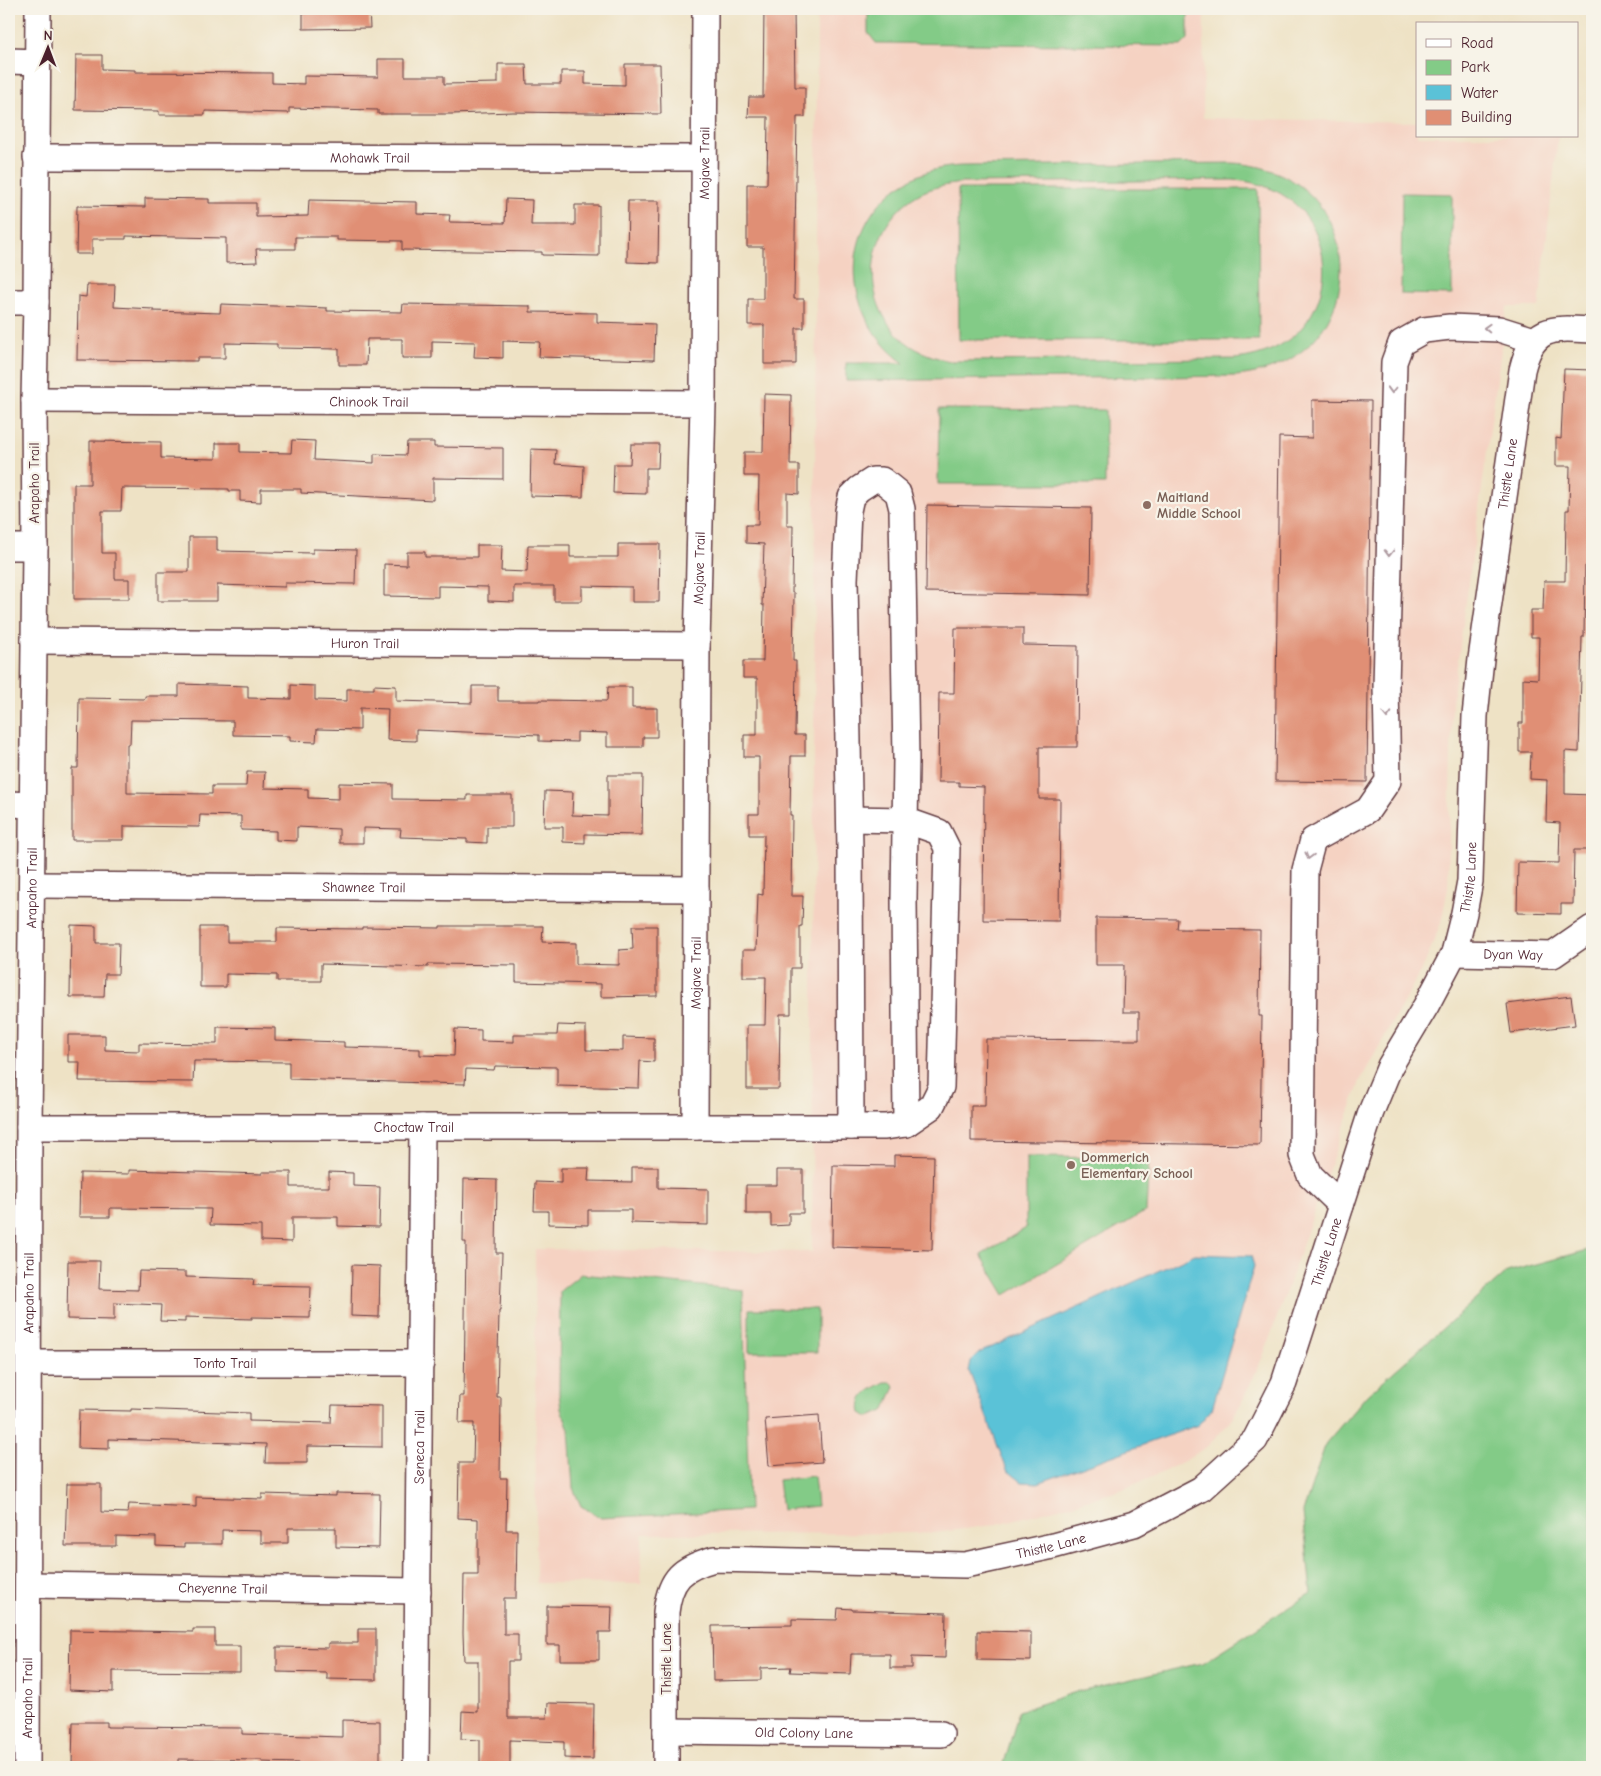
<svg xmlns="http://www.w3.org/2000/svg" width="1601" height="1776" font-family="'Comic Neue',sans-serif">
<style>
.built{fill:#f5d2c2}
.green{fill:#83cb87;stroke:#667559;fill-rule:evenodd}
.water{fill:#5ac2d7;stroke:#527081}
.building{fill:#e08f74}
.lines{fill:none;stroke-linecap:round;stroke-linejoin:round}
.minor-casing{stroke:#633c42;stroke-width:28}
.minor{stroke:#fff;stroke-width:25}
.oneway{stroke:#ae9aa0}
.education-dot{fill:#8d6e63;stroke:#f7f3e8;stroke-width:2}
.labels{text-anchor:middle;dominant-baseline:central;stroke-width:4.5;stroke-linejoin:round;paint-order:stroke}
.street-label{font-size:14px;fill:#4a1f2b;stroke:#f7f3e8}
.education-label{font-size:14px;font-weight:bold;fill:#785e54;stroke:#f7f3e8;text-anchor:start}
</style>
<rect width="100%" height="100%" fill="#f7f3e8"/>
<filter id="ink" filterUnits="userSpaceOnUse"><feTurbulence type="fractalNoise" baseFrequency=".02" numOctaves="2"/><feDisplacementMap in="SourceGraphic" scale="10" xChannelSelector="R" yChannelSelector="G"/><feConvolveMatrix kernelMatrix="1 2 1 2 8 2 1 2 1" color-interpolation-filters="sRGB"/></filter>
<filter id="wash" filterUnits="userSpaceOnUse"><feTurbulence type="fractalNoise" baseFrequency=".0096" numOctaves="4" result="noise"/><feDisplacementMap in="SourceGraphic" scale="20" xChannelSelector="R" yChannelSelector="G"/><feGaussianBlur stdDeviation="1.12" result="paint"/><feColorMatrix in="noise" values="0 0 0 0 0 0 0 0 0 0 0 0 0 0 0 0 0 1.4 0 .05"/><feComposite in="paint" operator="in"/></filter>
<g filter="url(#wash)">
<rect width="100%" height="100%" fill="#eee2c5"/>
<path class="built" d="M817 9H1204L1203 118 1417 122V136H1558L1539 307H1507L1452 703 1448 888 1441 923 1425 963 1360 1081 1264 1354 1241 1404 1228 1424 1209 1445 1188 1459 1155 1476 1118 1491 1063 1507 993 1525 935 1533 642 1534 641 1584 536 1583 535 1249 812 1252Z"/>
<path class="green" d="M868 9H1188V39L1181 46 876 43 868 33Z
M1232 163C1375 170 1378 363 1236 376L846 381V363H904C838 316 837 216 913 178 928 170 944 167 961 166ZM1233 180C1352 187 1355 348 1235 359L950 361C931 357 913 350 899 336 857 295 868 221 921 193 934 187 947 185 961 183Z
M958 189H1258L1259 340H959Z
M1402 193 1452 194V295L1401 294Z
M939 409 1105 410V484H938Z
M1026 1157 1149 1158 1146 1211 1005 1295 981 1255 1026 1228Z
M1592 1249V1767H1003L1019 1711 1079 1691 1202 1663 1311 1593 1303 1512 1326 1443 1367 1395 1507 1272Z
M581 1274 743 1290 749 1510 601 1518 581 1506 573 1488 569 1429 561 1409 559 1394 560 1291Z
M749 1309H817V1352H749Z
M885 1382H891L895 1387 884 1411 869 1417 861 1413C857 1395 872 1389 885 1382Z
M814 1476 817 1506 782 1510 778 1480Z"/>
<path class="water" d="M1195 1254 1251 1256 1254 1266 1212 1409 1198 1425 1038 1483 1022 1482 1007 1470 969 1371 971 1361 979 1353Z"/>
<g id="blocks">
<path class="building" d="M303 9H369L370 28 303 29Z
M764 9H794L795 87H805V117H797L794 299H804V328H796V364H764V325H748V299H763V247H747V184H767L768 117H748L749 97H763Z
M76 55H102V69L135 70V72L272 73V83L304 84V76L378 77V59H405V76H444V84L498 83V64H526L527 84H561V71H585V84L625 85V64H660L661 114 513 112 451 114H378V110L289 108V113L205 111V115H159V111L75 110Z
M145 198 209 199V203H256V217L308 216 309 200 417 202V214L450 215 449 222 505 223 506 199 532 200 531 225H575V205H599V256L542 255V252L402 250V241L337 240V237H295V249H256L257 262 226 263V238L126 236V239H92V254H76L77 206 145 207Z
M628 201H659L658 263 627 262Z
M87 285H115L114 307 153 309V311L220 313 221 304 327 308V311L402 312 403 304 530 306V312L597 313V322L655 324 654 360 539 357 540 342 503 341V358L474 357 475 342 432 341V358H402V339H367L366 365H339V349L277 348V344L225 343V358H197V361L77 360 78 296 86 297Z
M1564 369 1592 370V566H1585L1584 637H1582L1579 752 1565 751V794L1592 795V850H1574L1573 904H1561V914L1517 913 1518 862 1559 863 1560 823 1546 822 1547 780 1530 779 1531 752H1519V723H1523V678L1538 679 1539 637H1531V610H1543L1544 581H1565L1566 510H1569L1570 466H1556V438L1561 439Z
M764 394 791 395 790 465H799V494L787 493V526H793L792 593H794L793 661H796L795 735H805V756H791L790 815H792L791 896H803L802 926H800V968H791V1014H780L779 1089H747V1025H765L766 977H743V950H756L758 894 763 895 764 835H749V814H759V757H744V735H757V678H743V661H763L764 605H762L764 544 746 543V525H758L759 476H744V452H763Z
M1312 400 1371 401 1367 782 1275 781 1279 437 1312 438Z
M292 440 315 441 314 460 374 463V454L406 455 407 442H434V447L503 448V479L433 478V500L301 493V489H261V502L240 501V491H229V489L122 488 121 511H102V553H115V579H129V599H74V484H90V441L161 442V458L216 459V443H240V452L291 453Z
M631 444H659L658 468H646V494L613 493 614 464H630Z
M531 449 556 450 555 464 584 466 583 497 530 496Z
M927 505 1091 508 1090 595 926 592Z
M189 537H217V551L313 553V549L356 550 355 584 285 583V587L217 585V601H158V572H189Z
M618 544H660L659 602H632V587L582 586V601H554V586H514V602L488 601V587L438 586V597L384 596V564L407 565V552H425V557H477V545H502L501 571 527 572 528 545H570V557H618Z
M955 628H1023V645L1078 646 1077 747H1039V799H1060L1059 921 983 920 984 787 959 786V782H938L939 693H954Z
M179 684 248 686V698L291 699V685L315 686V700L347 701V689H374V685L396 686V701L472 703V686H498V701H540V700L607 701 608 687H632V708H657V737H643V747H607V733L577 732V742L539 741V735L416 730V741L387 740 388 709 360 708V730L317 729 316 742 290 741V736L233 735V721L131 720 130 744H127V793L212 794V786H246L247 772H265L264 788 308 789V798L339 799V783L393 784V799L467 800V795H512V827H487V843L467 842V839L400 837 401 829 363 828V843H339V829L297 827V841L276 840V831L241 830V816L200 815 199 827 124 826V840H72V768H78L79 698 145 699V696H179Z
M608 775H643L642 835 585 834V843L563 842V827H544L545 791 573 792 572 815 608 816Z
M1096 918 1178 919 1177 929 1260 930 1259 1016H1262L1260 1145 971 1141V1106H985L986 1039 1139 1040V1012H1123L1124 965H1096Z
M71 925 96 926V943H119L118 974H105L104 997H70Z
M440 926H543L542 942 576 943V964L619 965V950L633 949 632 926H657V996L601 997V984L516 982V965L428 964V967L321 964V981H277V975L226 974V987H200V927H227V942H277V928L362 929V927L440 928Z
M1571 996 1575 1025 1511 1033 1507 1004Z
M558 1025 586 1026V1050L623 1051V1037L654 1038V1062L640 1061 639 1088 557 1086V1067L495 1066 494 1070 466 1069 465 1084 289 1079V1062L194 1061 193 1082 79 1081 80 1062H68V1035H105V1050L139 1051V1043L217 1044V1027L275 1028V1040L344 1042V1047L420 1049V1055L454 1056 455 1029 481 1030V1041L514 1042V1035H557Z
M894 1155 934 1156 932 1250 832 1247 833 1165 894 1166Z
M632 1167H658V1188L708 1189V1225L631 1223V1210H588V1225L548 1224V1211H534L535 1182 561 1183V1168H589L588 1181 632 1182Z
M129 1170 262 1174V1172H291V1187H329V1172L353 1173V1186L380 1187 379 1227 338 1226V1217H292V1242L261 1241V1226L210 1225 211 1209 110 1208V1217H79L80 1173 129 1174Z
M777 1170H803V1213H789V1225L771 1226V1214H746V1185H777Z
M464 1179 497 1180 496 1253H502L500 1311H499L497 1397H501L500 1478H507L506 1530H517L516 1598H504V1634H518V1661H508V1718H547L548 1703 594 1704 593 1759 564 1758V1742L510 1740V1767H480V1740L461 1739 462 1711 478 1712V1661H464L463 1633 464 1575H478V1519L458 1518 459 1463H473L474 1423H459L460 1396H464L466 1242H463Z
M68 1261H100L99 1289 138 1290 139 1271 186 1272V1277L254 1279 253 1285 311 1286 310 1318 252 1317V1319L185 1317V1322L160 1321 161 1305 114 1303V1320L67 1319Z
M352 1265 380 1266 379 1317 351 1316Z
M332 1405 382 1406V1447L307 1446V1463H265L266 1444 109 1439V1449L78 1448 79 1410 131 1411V1409L249 1413V1421L331 1423Z
M819 1415 822 1462 769 1466 765 1419Z
M67 1484H101V1512L128 1513 129 1504 196 1507V1497L262 1499V1494L336 1496V1493L380 1494 379 1548 336 1547V1528H288V1543H261V1531L222 1530V1544H184V1547L156 1546V1537L116 1536V1546H65Z
M547 1606 612 1607 611 1632H599V1660H560V1645H547Z
M838 1608 852 1609V1610L946 1613 945 1658 912 1657V1668H890V1654H851L850 1674 790 1672 791 1667 761 1668V1680L713 1681 712 1626 792 1625V1619L837 1620Z
M193 1629H215V1646H240V1672L113 1671V1692L69 1690 70 1630 193 1632Z
M358 1629H376V1680L327 1679V1673L277 1672V1647L328 1648V1643H358Z
M977 1631 1031 1632V1661L977 1660Z
M342 1720 380 1721V1767L314 1765V1767H299V1763L262 1762V1760L178 1759V1767L72 1765 73 1722H107V1727L242 1728V1734L342 1737Z"/>
</g>
</g>
<g filter="url(#ink)">
<use href="#blocks" fill-opacity="0" stroke="#633c42" stroke-width="1"/>
<g class="lines">
<defs>
<g id="minor">
<path d="M9 61 38 62"/>
<path id="s1" d="M36 157 704 158"/>
<path d="M9 302H36"/>
<path id="s2" d="M34 400 703 403"/>
<path d="M9 547H35"/>
<path id="s3" d="M34 641 697 645"/>
<path d="M9 804 32 805"/>
<path id="s4" d="M32 885 696 889"/>
<path id="s5" d="M1454 953 1553 955 1592 928"/>
<path id="s6" d="M29 1127H885L906 1124 931 1107 941 1087 947 848 939 832 905 820 850 819"/>
<path id="s7" d="M695 1127 697 645 703 403 705 9"/>
<path d="M851 1127 850 849 845 580 848 511 851 497 859 489 873 480H882L898 493 902 509 906 759 904 898 906 1124"/>
<path d="M1341 1205 1310 1175 1302 1155 1305 870 1313 840 1368 810 1388 781 1386 687 1394 362 1401 343 1424 330 1450 327 1499 329 1534 340"/>
<path id="s8" d="M30 1363H421"/>
<path id="s9" d="M29 1585 418 1591"/>
<path id="s10" d="M666 1731 941 1734"/>
<path id="s11" d="M27 1767 29 1127 35 547 34 400 36 302 38 9"/>
<path id="s12" d="M416 1767 422 1127"/>
<path id="s13" d="M666 1767V1612C670 1578 682 1568 714 1559L965 1565 1053 1546 1134 1524 1201 1489 1255 1440 1284 1383 1371 1112 1390 1066 1427 1004 1454 953 1464 913 1470 881 1475 716 1481 659 1522 370C1533 325 1552 328 1592 330"/>
</g>
</defs>
<use href="#minor" class="minor-casing"/>
<use href="#minor" class="minor"/>
</g>
<defs><path id="oneway-chevron" d="M-2-3.5L2.5 0L-2 3.5" fill="none" stroke-width="1.6" stroke-linecap="round" stroke-linejoin="round" transform="scale(1.25)"/></defs>
<g class="oneway">
<use href="#oneway-chevron" transform="translate(1487 328) rotate(-178)"/>
<use href="#oneway-chevron" transform="translate(1392 390) rotate(92)"/>
<use href="#oneway-chevron" transform="translate(1389 553) rotate(91)"/>
<use href="#oneway-chevron" transform="translate(1387 715) rotate(89)"/>
<use href="#oneway-chevron" transform="translate(1309 856) rotate(105)"/>
</g>
</g>
<g class="education-dot">
<circle cx="1147" cy="505" r="5"/>
<circle cx="1071" cy="1165" r="5"/>
</g>
<g class="labels">
<g class="street-label">
<text stroke="none"><textPath href="#s1" startOffset="334">Mohawk Trail</textPath></text>
<text stroke="none"><textPath href="#s7" startOffset="964">Mojave Trail</textPath></text>
<text stroke="none"><textPath href="#s2" startOffset="335">Chinook Trail</textPath></text>
<text stroke="none"><textPath href="#s13" startOffset="1818">Thistle Lane</textPath></text>
<text transform="translate(34 483) rotate(-90)">Arapaho Trail</text>
<text stroke="none"><textPath href="#s7" startOffset="559">Mojave Trail</textPath></text>
<text stroke="none"><textPath href="#s3" startOffset="331">Huron Trail</textPath></text>
<text stroke="none"><textPath href="#s13" startOffset="1412">Thistle Lane</textPath></text>
<text stroke="none"><textPath href="#s4" startOffset="332">Shawnee Trail</textPath></text>
<text stroke="none"><textPath href="#s11" startOffset="879">Arapaho Trail</textPath></text>
<text stroke="none"><textPath href="#s5" startOffset="59">Dyan Way</textPath></text>
<text stroke="none"><textPath href="#s7" startOffset="154">Mojave Trail</textPath></text>
<text stroke="none"><textPath href="#s6" startOffset="385">Choctaw Trail</textPath></text>
<text stroke="none"><textPath href="#s13" startOffset="1008">Thistle Lane</textPath></text>
<text stroke="none"><textPath href="#s11" startOffset="474">Arapaho Trail</textPath></text>
<text stroke="none"><textPath href="#s8" startOffset="195">Tonto Trail</textPath></text>
<text stroke="none"><textPath href="#s12" startOffset="320">Seneca Trail</textPath></text>
<text stroke="none"><textPath href="#s13" startOffset="572">Thistle Lane</textPath></text>
<text stroke="none"><textPath href="#s9" startOffset="194">Cheyenne Trail</textPath></text>
<text transform="translate(666 1659) rotate(-90)">Thistle Lane</text>
<text stroke="none"><textPath href="#s11" startOffset="69">Arapaho Trail</textPath></text>
<text stroke="none"><textPath href="#s10" startOffset="138">Old Colony Lane</textPath></text>
</g>
<g class="education-label">
<text x="1157" y="497">Maitland<tspan x="1157" dy="16">Middle School</tspan></text>
<text x="1081" y="1157">Dommerich<tspan x="1081" dy="16">Elementary School</tspan></text>
</g>
</g>
<rect width="1601" height="1776" fill="none" stroke="#f7f3e8" stroke-width="30"/>
<rect x="1416" y="22" width="162" height="115" fill="#f7f3e8" stroke="#b29e9c"/>
<rect x="1426" y="39" width="25" height="8" fill="#ffffff" stroke="#b29e9c"/>
<text x="1461" y="48" font-size="15" fill="#4a1f2b">Road</text>
<rect x="1426" y="60" width="25" height="15" fill="#83cb87" stroke="#b29e9c"/>
<text x="1461" y="72" font-size="15" fill="#4a1f2b">Park</text>
<rect x="1426" y="85" width="25" height="15" fill="#5ac2d7" stroke="#b29e9c"/>
<text x="1461" y="98" font-size="15" fill="#4a1f2b">Water</text>
<rect x="1426" y="110" width="25" height="15" fill="#e08f74" stroke="#b29e9c"/>
<text x="1461" y="122" font-size="15" fill="#4a1f2b">Building</text>
<g transform="translate(48 48) rotate(1)" stroke="#f7f3e8" stroke-width="4" paint-order="stroke">
<path d="M0-4L9 19L0 12L-9 19Z" fill="#4a1f2b"/>
<text y="-8" font-size="14" font-weight="bold" text-anchor="middle" fill="#4a1f2b">N</text>
</g>
</svg>
